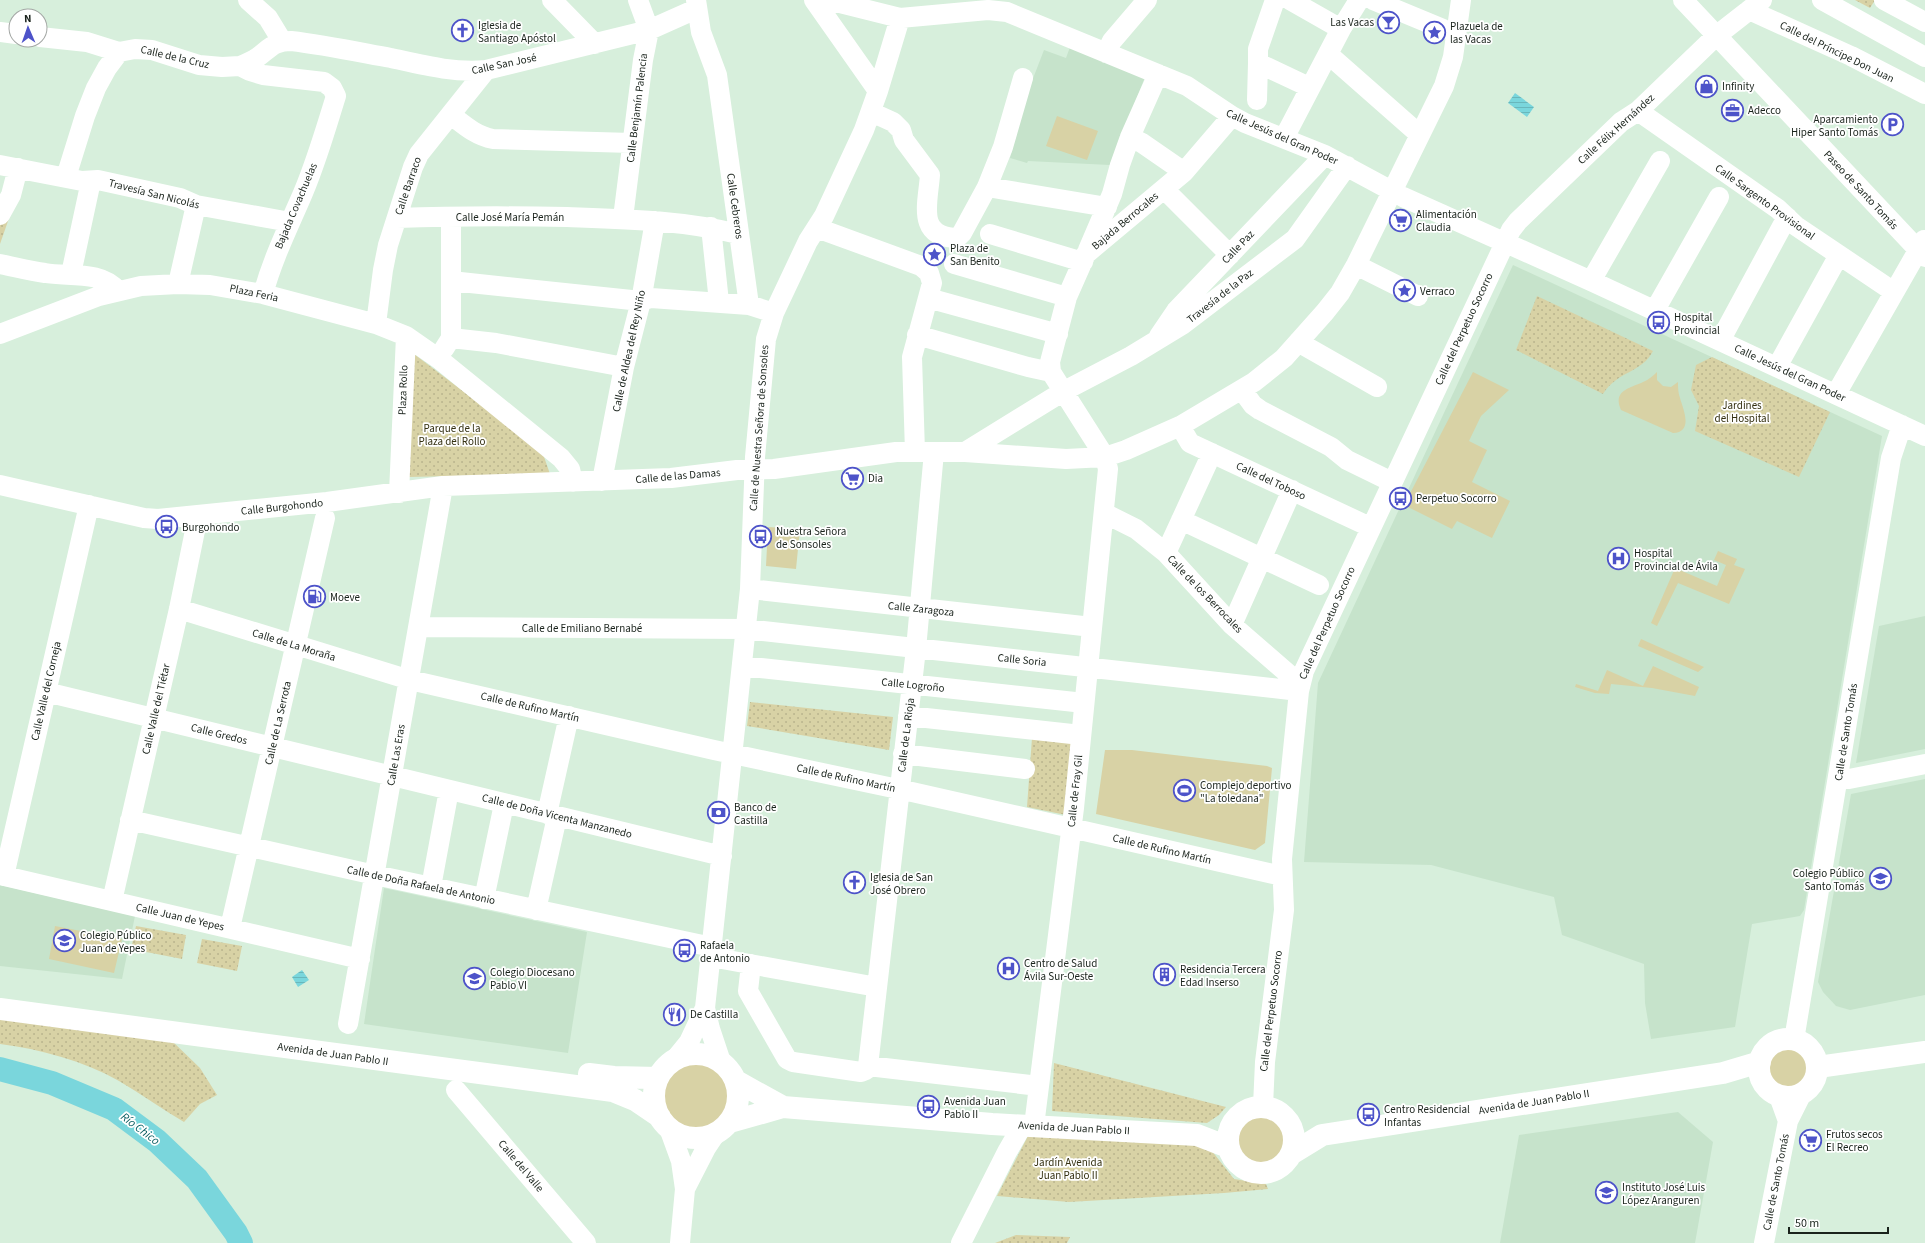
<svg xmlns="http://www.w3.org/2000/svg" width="1925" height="1243" font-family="'Source Sans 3',sans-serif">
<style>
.built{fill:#c6e3cb}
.green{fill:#d8d2a5}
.park{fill:url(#park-dots)}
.water{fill:url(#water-rules)}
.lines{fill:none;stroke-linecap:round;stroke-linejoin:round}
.river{stroke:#7ad6dc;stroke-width:24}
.minor{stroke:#fff;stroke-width:20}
.major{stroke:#fff;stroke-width:22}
.labels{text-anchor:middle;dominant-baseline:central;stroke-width:3.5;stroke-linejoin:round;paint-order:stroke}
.poi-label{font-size:11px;fill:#1a231c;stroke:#fff;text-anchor:start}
.street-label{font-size:11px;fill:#1a231c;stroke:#fff}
.park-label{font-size:11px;fill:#343011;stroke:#fff}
.water-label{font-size:12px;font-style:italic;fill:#085c60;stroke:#fff}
</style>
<defs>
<pattern id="park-dots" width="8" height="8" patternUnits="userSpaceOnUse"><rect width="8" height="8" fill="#d8d2a5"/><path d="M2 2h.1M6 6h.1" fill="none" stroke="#b9b48d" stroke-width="1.8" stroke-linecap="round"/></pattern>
<pattern id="water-rules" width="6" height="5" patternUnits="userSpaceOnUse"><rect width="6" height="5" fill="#7ad6dc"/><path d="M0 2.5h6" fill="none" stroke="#69b7bc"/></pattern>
</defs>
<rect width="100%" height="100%" fill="#d7efdc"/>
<path class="built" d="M1070 47 1145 77 1110 165 1028 161 1027 163 1010 158 1027 94 1044 50 1066 58Z
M1513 265 1882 436 1804 910 1800 916 1752 924 1735 1027 1651 1039 1645 1003 1644 964 1562 935 1554 897 1431 865 1304 862 1318 683Z
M1925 616V749L1856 763 1879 626Z
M1925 779V995L1850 1010 1836 1006 1823 992 1818 982 1851 794Z
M0 885 135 916 122 979 0 966Z
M384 888 587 932 568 1053 364 1024Z
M1678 1112 1713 1142 1695 1243H1500L1519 1135Z"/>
<path class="green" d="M1057 116 1098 131 1087 160 1046 146Z
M1473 372 1509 390 1481 416 1469 441 1487 450 1472 482 1510 501 1492 538 1457 521 1452 529 1404 505Z
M1657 372V380L1663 386 1671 387 1678 382C1678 387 1678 393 1680 398 1683 409 1694 432 1673 433L1621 410C1612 390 1631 388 1643 382 1648 380 1653 376 1657 372Z
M768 527 800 529 796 569 766 566Z
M1718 551 1737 559 1734 565 1745 569 1729 604 1678 583 1657 626 1651 623 1675 568 1717 586 1726 565 1714 560Z
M1641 639 1704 667 1698 672 1638 646Z
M1653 666 1699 687 1695 696 1652 688 1611 684 1609 694 1595 693 1575 687 1576 684 1598 691 1607 670 1643 686Z
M1105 750H1132L1267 766 1272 768 1265 843 1255 850 1096 814Z
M55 926 122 939 114 973 49 959Z
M1767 1068a21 21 0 1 1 42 0a21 21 0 1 1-42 0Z
M661 1095a34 34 0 1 1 68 0a34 34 0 1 1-68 0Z
M1237 1140a24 24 0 1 1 48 0a24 24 0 1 1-48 0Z"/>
<path class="park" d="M1855 0H1875L1870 8Z
M15 201 0 244V225Z
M1537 296 1653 351C1642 373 1617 371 1603 394L1516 350Z
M414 354 542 451 550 474 408 477Z
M1712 357 1830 412 1799 477 1695 431 1699 406 1691 390 1696 365Z
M750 702 893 717 889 750 747 726Z
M1032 738 1074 743 1066 815 1027 807Z
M136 926 186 935 182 959 131 949Z
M202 939 242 946 237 971 197 963Z
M0 1017 170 1039 200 1068 217 1095 200 1104 184 1122C162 1109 141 1094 119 1081 84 1061 40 1049 0 1044Z
M1054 1063 1226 1107 1219 1115 1207 1123 1052 1111Z
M1029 1134 1208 1146 1234 1179 1266 1184 1268 1189 1224 1193 1069 1202 997 1196Z
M1016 1235 1070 1237 1067 1243H995Z"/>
<path class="water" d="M1515 93 1534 107 1527 117 1508 103Z
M302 970 309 980 298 987 292 977Z"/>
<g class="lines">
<path class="river" d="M0 1069 52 1083 114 1109 157 1141 197 1179 236 1233 241 1243"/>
<path class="minor" d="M248 0 268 18 282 41
M552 0 595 44
M696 0 701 32 717 75 749 305
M814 0 878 91
M828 0 900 18 988 10 1007 12 1187 86 1232 116 1245 123 1325 155 1403 197 1591 281 1925 436
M1275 0 1258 49V63L1309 87
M1373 0 1443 29
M1683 0 1925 257
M1822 0 1925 57
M1884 0 1925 22
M1749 10 1851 56 1925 94
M1341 29 1359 0
M0 32 16 34
M40 37 87 42 119 52
M1106 53 1112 41 1147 0
M1328 54 1420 135
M240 66C245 64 250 62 255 59 269 50 272 41 291 41 325 45 358 52 391 58 423 65 453 73 486 70L649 30 696 9
M1257 100 1258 63
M1638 111 1778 209 1796 226 1894 292
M871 112 893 122 901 130 904 140 930 175C928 203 916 237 957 238L962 233 987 187 1003 147 1023 78
M451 115C464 125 476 136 493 139L632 143
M1130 137 1142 143 1184 172
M1284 138 1341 29 1290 0
M0 165 82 181 98 180 180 198 196 205 290 222
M66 177 85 116 96 88 107 68 119 52 135 49 152 50 199 65 222 67 240 66 250 71 263 75 324 82 332 88 336 96C325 131 315 167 300 200 286 232 272 261 263 294
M987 187 1107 207
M1164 189 1230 255
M0 215 11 195 18 168
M397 218C453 216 510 216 567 217 624 219 682 220 738 234
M623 218 643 60 649 30 638 0
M711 227 719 302
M817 228 921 266 929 273 932 283 912 357 915 452
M990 234 1083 262
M1088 250 1112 194 1120 165 1130 137 1158 74
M0 264C15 267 30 271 45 273 68 277 102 270 118 291
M954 264 1067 297
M1356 265 1418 296
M71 274 91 181
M451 281 641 301 651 298 749 305 774 313
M1591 281 1660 161
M178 284 196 205
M928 298 1058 334
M1655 310 1719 197
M376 324 383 270 388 245 413 167 419 154 486 70
M0 334 99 296 141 286 178 284 210 285 263 294 376 324 406 336 439 359 561 458 570 469 573 482
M917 335 1028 367 1051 372 1105 457 1108 469 1074 808 1034 1126
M1159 336 1176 311 1325 155
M451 338 496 343 624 367
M1720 341 1787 217
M1298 342 1377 387
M444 349 451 338V217
M1777 367 1839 255
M1051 372 1050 362 1067 297 1086 254 1184 172 1232 116
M1242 390 1253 405 1260 410 1331 447 1347 460 1392 482
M1836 394 1924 240
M1180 426 1190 443 1370 527
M965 452 1064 391 1131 356 1182 325 1295 239 1347 166
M602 481 624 367 641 301 655 221
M0 485 144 518 158 519 327 502 443 486 671 478 737 470 774 469 896 452H965L1066 459 1105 457 1126 450 1180 426 1254 382 1284 358 1325 312 1340 293 1356 265 1444 86 1453 57 1461 0
M399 493 406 336
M1104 513 1136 529 1166 553 1232 625 1300 684
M1181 520 1319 585
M1166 553 1212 453
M750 589 1092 627
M179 609 410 680 714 750 912 792 1282 876
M1232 625 1292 490
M419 627 745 629 1299 691
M742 666 1084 703
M46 692 722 856
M908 716 1081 735
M903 754 1025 769
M1838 778 1849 779 1925 764
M547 814 569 716
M130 820 375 875 712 947
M0 875 360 959
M4 876 89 505
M431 887 449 790
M484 899 504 804
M112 901 179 609 198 516
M536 910 557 817
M230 928 325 518
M711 957 877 987
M751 964 748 991 787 1059 793 1062 861 1072 866 1070 868 1066
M705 1008 710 1029 721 1062
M348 1024 443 486
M1794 1040 1891 458 1902 425
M676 1058 689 1042 705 1008 750 589 755 457 766 339 774 313 808 241 824 216 864 130 878 91 900 18
M868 1066 916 649 934 452
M868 1066 1039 1086
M456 1090 586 1243
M1779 1096 1788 1121
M1263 1106 1265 1062 1284 910 1282 859 1299 691 1304 671 1511 230 1518 221 1621 122 1638 111 1716 36 1762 0
M669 1128 681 1161 685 1189 680 1243
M685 1189 706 1148 716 1133
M961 1243 1007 1152 1022 1126
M1764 1243 1788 1121 1801 1095"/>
<path class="major" d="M0 1009 613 1091 635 1100 660 1117
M1759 1068a29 29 0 1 1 58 0a29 29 0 1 1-58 0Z
M654 1096a42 42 0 1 1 84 0a42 42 0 1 1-84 0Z
M1818 1067 1925 1052
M589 1074 614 1077 658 1078
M736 1081 783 1107
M1228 1140a33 33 0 1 1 66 0a33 33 0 1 1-66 0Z
M730 1122 783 1107 992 1124 1197 1135 1228 1147
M1291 1154 1322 1135 1723 1073 1760 1062"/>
</g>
<defs>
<symbol id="bar-ring" viewBox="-11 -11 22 22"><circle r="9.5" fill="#fff" stroke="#4d53c9" stroke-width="1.5"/><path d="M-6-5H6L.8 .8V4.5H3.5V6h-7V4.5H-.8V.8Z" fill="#4d53c9"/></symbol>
<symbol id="church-ring" viewBox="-11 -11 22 22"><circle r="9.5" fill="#fff" stroke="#4d53c9" stroke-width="1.5"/><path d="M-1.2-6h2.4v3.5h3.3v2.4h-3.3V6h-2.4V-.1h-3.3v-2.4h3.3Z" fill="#4d53c9"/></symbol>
<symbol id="sight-ring" viewBox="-11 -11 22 22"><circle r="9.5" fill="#fff" stroke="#4d53c9" stroke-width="1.5"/><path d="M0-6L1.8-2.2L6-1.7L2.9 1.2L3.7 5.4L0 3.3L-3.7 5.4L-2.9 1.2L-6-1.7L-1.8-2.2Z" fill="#4d53c9"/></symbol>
<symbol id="shop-ring" viewBox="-11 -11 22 22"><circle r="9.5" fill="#fff" stroke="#4d53c9" stroke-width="1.5"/><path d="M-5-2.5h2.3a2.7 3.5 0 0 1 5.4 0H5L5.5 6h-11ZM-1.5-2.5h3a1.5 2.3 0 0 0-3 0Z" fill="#4d53c9"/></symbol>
<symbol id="office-ring" viewBox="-11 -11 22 22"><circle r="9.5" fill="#fff" stroke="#4d53c9" stroke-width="1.5"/><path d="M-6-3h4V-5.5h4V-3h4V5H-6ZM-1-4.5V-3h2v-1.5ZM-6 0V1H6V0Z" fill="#4d53c9"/></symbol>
<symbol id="parking-ring" viewBox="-11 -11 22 22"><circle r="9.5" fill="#fff" stroke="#4d53c9" stroke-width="1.5"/><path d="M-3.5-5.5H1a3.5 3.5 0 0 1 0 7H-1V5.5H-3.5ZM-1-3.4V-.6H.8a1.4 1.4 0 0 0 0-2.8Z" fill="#4d53c9"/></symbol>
<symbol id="supermarket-ring" viewBox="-11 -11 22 22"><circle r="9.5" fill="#fff" stroke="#4d53c9" stroke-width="1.5"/><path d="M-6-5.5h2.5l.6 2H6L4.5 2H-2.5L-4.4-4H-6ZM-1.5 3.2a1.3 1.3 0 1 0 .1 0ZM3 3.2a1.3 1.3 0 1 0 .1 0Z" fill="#4d53c9"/></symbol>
<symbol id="bus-ring" viewBox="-11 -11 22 22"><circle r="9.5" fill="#fff" stroke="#4d53c9" stroke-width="1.5"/><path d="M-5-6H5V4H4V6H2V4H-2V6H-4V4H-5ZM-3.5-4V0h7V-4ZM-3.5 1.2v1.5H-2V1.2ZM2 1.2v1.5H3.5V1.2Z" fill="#4d53c9"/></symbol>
<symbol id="hospital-ring" viewBox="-11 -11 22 22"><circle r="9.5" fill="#fff" stroke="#4d53c9" stroke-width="1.5"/><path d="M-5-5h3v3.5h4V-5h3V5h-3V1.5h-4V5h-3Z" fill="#4d53c9"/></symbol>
<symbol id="fuel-ring" viewBox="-11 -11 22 22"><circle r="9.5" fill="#fff" stroke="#4d53c9" stroke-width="1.5"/><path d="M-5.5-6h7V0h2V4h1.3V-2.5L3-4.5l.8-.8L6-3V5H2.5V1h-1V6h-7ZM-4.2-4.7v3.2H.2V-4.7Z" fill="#4d53c9"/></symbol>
<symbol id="stadium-ring" viewBox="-11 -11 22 22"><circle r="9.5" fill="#fff" stroke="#4d53c9" stroke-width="1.5"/><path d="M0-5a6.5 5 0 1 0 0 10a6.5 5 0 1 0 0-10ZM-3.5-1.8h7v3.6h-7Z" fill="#4d53c9"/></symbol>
<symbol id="bank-ring" viewBox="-11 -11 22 22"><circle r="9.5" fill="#fff" stroke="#4d53c9" stroke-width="1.5"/><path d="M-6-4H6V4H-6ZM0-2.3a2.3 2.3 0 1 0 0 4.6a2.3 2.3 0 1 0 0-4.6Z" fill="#4d53c9"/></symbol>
<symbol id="school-ring" viewBox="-11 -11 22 22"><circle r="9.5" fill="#fff" stroke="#4d53c9" stroke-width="1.5"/><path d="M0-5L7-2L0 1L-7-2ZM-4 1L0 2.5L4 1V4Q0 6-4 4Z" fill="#4d53c9"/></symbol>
<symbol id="building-ring" viewBox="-11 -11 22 22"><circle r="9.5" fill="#fff" stroke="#4d53c9" stroke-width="1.5"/><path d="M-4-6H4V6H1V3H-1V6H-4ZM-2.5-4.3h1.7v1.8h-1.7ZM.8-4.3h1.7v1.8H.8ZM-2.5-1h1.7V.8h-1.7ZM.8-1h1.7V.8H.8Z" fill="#4d53c9"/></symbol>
<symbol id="restaurant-ring" viewBox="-11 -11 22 22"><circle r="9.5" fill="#fff" stroke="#4d53c9" stroke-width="1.5"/><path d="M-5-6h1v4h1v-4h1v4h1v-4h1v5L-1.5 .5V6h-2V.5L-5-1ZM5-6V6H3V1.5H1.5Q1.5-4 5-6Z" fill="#4d53c9"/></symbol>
</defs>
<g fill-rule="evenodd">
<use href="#bar-ring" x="1376" y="10" width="25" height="25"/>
<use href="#church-ring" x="450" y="18" width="25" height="25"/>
<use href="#sight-ring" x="1422" y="20" width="25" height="25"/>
<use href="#shop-ring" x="1694" y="74" width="25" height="25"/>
<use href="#office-ring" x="1720" y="98" width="25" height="25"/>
<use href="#parking-ring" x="1880" y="112" width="25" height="25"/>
<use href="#supermarket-ring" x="1388" y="208" width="25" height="25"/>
<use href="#sight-ring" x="922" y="242" width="25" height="25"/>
<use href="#sight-ring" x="1392" y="278" width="25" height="25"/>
<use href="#bus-ring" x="1646" y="310" width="25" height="25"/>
<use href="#supermarket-ring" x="840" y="466" width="25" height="25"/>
<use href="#bus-ring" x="1388" y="486" width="25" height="25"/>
<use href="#bus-ring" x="154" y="514" width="25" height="25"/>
<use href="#bus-ring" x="748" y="524" width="25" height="25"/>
<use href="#hospital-ring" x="1606" y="546" width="25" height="25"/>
<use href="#fuel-ring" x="302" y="584" width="25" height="25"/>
<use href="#stadium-ring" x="1172" y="778" width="25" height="25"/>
<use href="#bank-ring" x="706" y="800" width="25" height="25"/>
<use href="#school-ring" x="1868" y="866" width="25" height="25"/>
<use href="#church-ring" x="842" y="870" width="25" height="25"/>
<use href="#school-ring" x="52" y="928" width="25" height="25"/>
<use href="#bus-ring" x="672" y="938" width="25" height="25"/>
<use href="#hospital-ring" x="996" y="956" width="25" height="25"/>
<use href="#building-ring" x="1152" y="962" width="25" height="25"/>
<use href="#school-ring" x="462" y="966" width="25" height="25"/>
<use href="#restaurant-ring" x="662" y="1002" width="25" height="25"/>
<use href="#bus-ring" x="916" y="1094" width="25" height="25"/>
<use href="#bus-ring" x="1356" y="1102" width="25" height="25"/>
<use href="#supermarket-ring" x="1798" y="1128" width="25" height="25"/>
<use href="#school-ring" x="1594" y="1180" width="25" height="25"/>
</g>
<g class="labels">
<g class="poi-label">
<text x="1374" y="22" text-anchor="end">Las Vacas</text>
<text x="478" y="25">Iglesia de<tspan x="478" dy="13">Santiago Apóstol</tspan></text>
<text x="1450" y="26">Plazuela de<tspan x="1450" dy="13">las Vacas</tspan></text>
<text x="1722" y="86">Infinity</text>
<text x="1748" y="110">Adecco</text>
<text x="1878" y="119" text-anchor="end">Aparcamiento<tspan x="1878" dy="13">Hiper Santo Tomás</tspan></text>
<text x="1416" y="214">Alimentación<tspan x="1416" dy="13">Claudia</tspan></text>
<text x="950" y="248">Plaza de<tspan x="950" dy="13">San Benito</tspan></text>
<text x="1420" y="291">Verraco</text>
<text x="1674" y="317">Hospital<tspan x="1674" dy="13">Provincial</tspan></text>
<text x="868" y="478">Dia</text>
<text x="1416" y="498">Perpetuo Socorro</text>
<text x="182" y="527">Burgohondo</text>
<text x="776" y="531">Nuestra Señora<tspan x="776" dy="13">de Sonsoles</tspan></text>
<text x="1634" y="553">Hospital<tspan x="1634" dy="13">Provincial de Ávila</tspan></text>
<text x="330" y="597">Moeve</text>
<text x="1200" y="785">Complejo deportivo<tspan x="1200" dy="13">"La toledana"</tspan></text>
<text x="734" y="807">Banco de<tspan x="734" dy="13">Castilla</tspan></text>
<text x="1864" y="873" text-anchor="end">Colegio Público<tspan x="1864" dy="13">Santo Tomás</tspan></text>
<text x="870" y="877">Iglesia de San<tspan x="870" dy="13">José Obrero</tspan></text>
<text x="80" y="935">Colegio Público<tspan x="80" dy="13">Juan de Yepes</tspan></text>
<text x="700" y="945">Rafaela<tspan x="700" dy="13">de Antonio</tspan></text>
<text x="1024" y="963">Centro de Salud<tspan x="1024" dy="13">Ávila Sur-Oeste</tspan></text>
<text x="1180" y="969">Residencia Tercera<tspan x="1180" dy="13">Edad Inserso</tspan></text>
<text x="490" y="972">Colegio Diocesano<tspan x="490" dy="13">Pablo VI</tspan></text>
<text x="690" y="1014">De Castilla</text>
<text x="944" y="1101">Avenida Juan<tspan x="944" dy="13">Pablo II</tspan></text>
<text x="1384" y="1109">Centro Residencial<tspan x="1384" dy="13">Infantas</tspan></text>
<text x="1826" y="1134">Frutos secos<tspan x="1826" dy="13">El Recreo</tspan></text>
<text x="1622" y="1187">Instituto José Luis<tspan x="1622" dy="13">López Aranguren</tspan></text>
</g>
<g class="street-label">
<text transform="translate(1837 52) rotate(26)">Calle del Príncipe Don Juan</text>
<text transform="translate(175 57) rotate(13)">Calle de la Cruz</text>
<text transform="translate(504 64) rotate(-12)">Calle San José</text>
<text transform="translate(637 108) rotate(-83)">Calle Benjamín Palencia</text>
<text transform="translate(1616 129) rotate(-42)">Calle Félix Hernández</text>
<text transform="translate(1282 137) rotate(24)">Calle Jesús del Gran Poder</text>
<text transform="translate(408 186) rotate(-71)">Calle Barraco</text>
<text transform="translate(1861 190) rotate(47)">Paseo de Santo Tomás</text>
<text transform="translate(154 194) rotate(14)">Travesía San Nicolás</text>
<text transform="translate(1765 202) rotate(36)">Calle Sargento Provisional</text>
<text transform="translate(296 206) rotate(-67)">Bajada Covachuelas</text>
<text transform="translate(735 206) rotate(82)">Calle Cebreros</text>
<text x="510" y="217">Calle José María Pemán</text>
<text transform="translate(1125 221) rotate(-40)">Bajada Berrocales</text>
<text transform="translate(1238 247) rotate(-46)">Calle Paz</text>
<text transform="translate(254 293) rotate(12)">Plaza Feria</text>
<text transform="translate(1220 296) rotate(-38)">Travesía de la Paz</text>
<text transform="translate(1464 329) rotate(-65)">Calle del Perpetuo Socorro</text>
<text transform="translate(629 351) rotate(-78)">Calle de Aldea del Rey Niño</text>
<text transform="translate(1790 373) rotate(25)">Calle Jesús del Gran Poder</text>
<text transform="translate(403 390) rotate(-88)">Plaza Rollo</text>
<text transform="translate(759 428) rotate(-86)">Calle de Nuestra Señora de Sonsoles</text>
<text transform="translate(678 476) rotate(-5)">Calle de las Damas</text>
<text transform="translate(1271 481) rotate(25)">Calle del Toboso</text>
<text transform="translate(282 507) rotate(-6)">Calle Burgohondo</text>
<text transform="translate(1205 594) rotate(46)">Calle de los Berrocales</text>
<text transform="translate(921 609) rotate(6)">Calle Zaragoza</text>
<text transform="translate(1327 623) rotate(-66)">Calle del Perpetuo Socorro</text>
<text x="582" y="628">Calle de Emiliano Bernabé</text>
<text transform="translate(294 645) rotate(17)">Calle de La Moraña</text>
<text transform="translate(1022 660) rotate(6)">Calle Soria</text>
<text transform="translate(913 685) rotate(6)">Calle Logroño</text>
<text transform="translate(46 691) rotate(-77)">Calle Valle del Corneja</text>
<text transform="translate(530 707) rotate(13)">Calle de Rufino Martín</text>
<text transform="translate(156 709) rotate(-77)">Calle Valle del Tiétar</text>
<text transform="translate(278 723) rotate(-77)">Calle de La Serrota</text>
<text transform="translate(1846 732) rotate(-81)">Calle de Santo Tomás</text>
<text transform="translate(219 734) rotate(14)">Calle Gredos</text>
<text transform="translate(906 735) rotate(-83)">Calle de La Rioja</text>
<text transform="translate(396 755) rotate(-80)">Calle Las Eras</text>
<text transform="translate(846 778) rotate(12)">Calle de Rufino Martín</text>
<text transform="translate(1075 791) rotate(-84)">Calle de Fray Gil</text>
<text transform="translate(557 816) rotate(14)">Calle de Doña Vicenta Manzanedo</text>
<text transform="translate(1162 849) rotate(13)">Calle de Rufino Martín</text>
<text transform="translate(421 885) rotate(12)">Calle de Doña Rafaela de Antonio</text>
<text transform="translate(180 917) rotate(13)">Calle Juan de Yepes</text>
<text transform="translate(1271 1011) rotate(-83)">Calle del Perpetuo Socorro</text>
<text transform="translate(333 1054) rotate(8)">Avenida de Juan Pablo II</text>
<text transform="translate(1534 1102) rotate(-9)">Avenida de Juan Pablo II</text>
<text transform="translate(1074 1128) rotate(3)">Avenida de Juan Pablo II</text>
<text transform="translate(521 1166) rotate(50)">Calle del Valle</text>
<text transform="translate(1776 1182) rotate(-79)">Calle de Santo Tomás</text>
</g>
<g class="park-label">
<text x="1742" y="405">Jardines<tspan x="1742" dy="13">del Hospital</tspan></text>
<text x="452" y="428">Parque de la<tspan x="452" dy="13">Plaza del Rollo</tspan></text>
<text x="1068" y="1162">Jardín Avenida<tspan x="1068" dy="13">Juan Pablo II</tspan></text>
</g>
<g class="water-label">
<text transform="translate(140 1129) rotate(37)">Río Chico</text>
</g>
</g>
<g transform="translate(28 28) rotate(358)"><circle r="19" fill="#ffffff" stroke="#a3a7a4"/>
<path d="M0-3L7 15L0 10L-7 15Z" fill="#4d53c9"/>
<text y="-6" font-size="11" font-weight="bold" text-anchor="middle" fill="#1a231c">N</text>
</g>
<path d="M1789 1227v6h99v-6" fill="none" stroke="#1a231c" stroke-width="2"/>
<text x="1795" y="1227" font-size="12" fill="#1a231c" stroke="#ffffff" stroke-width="3" paint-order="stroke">50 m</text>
</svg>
